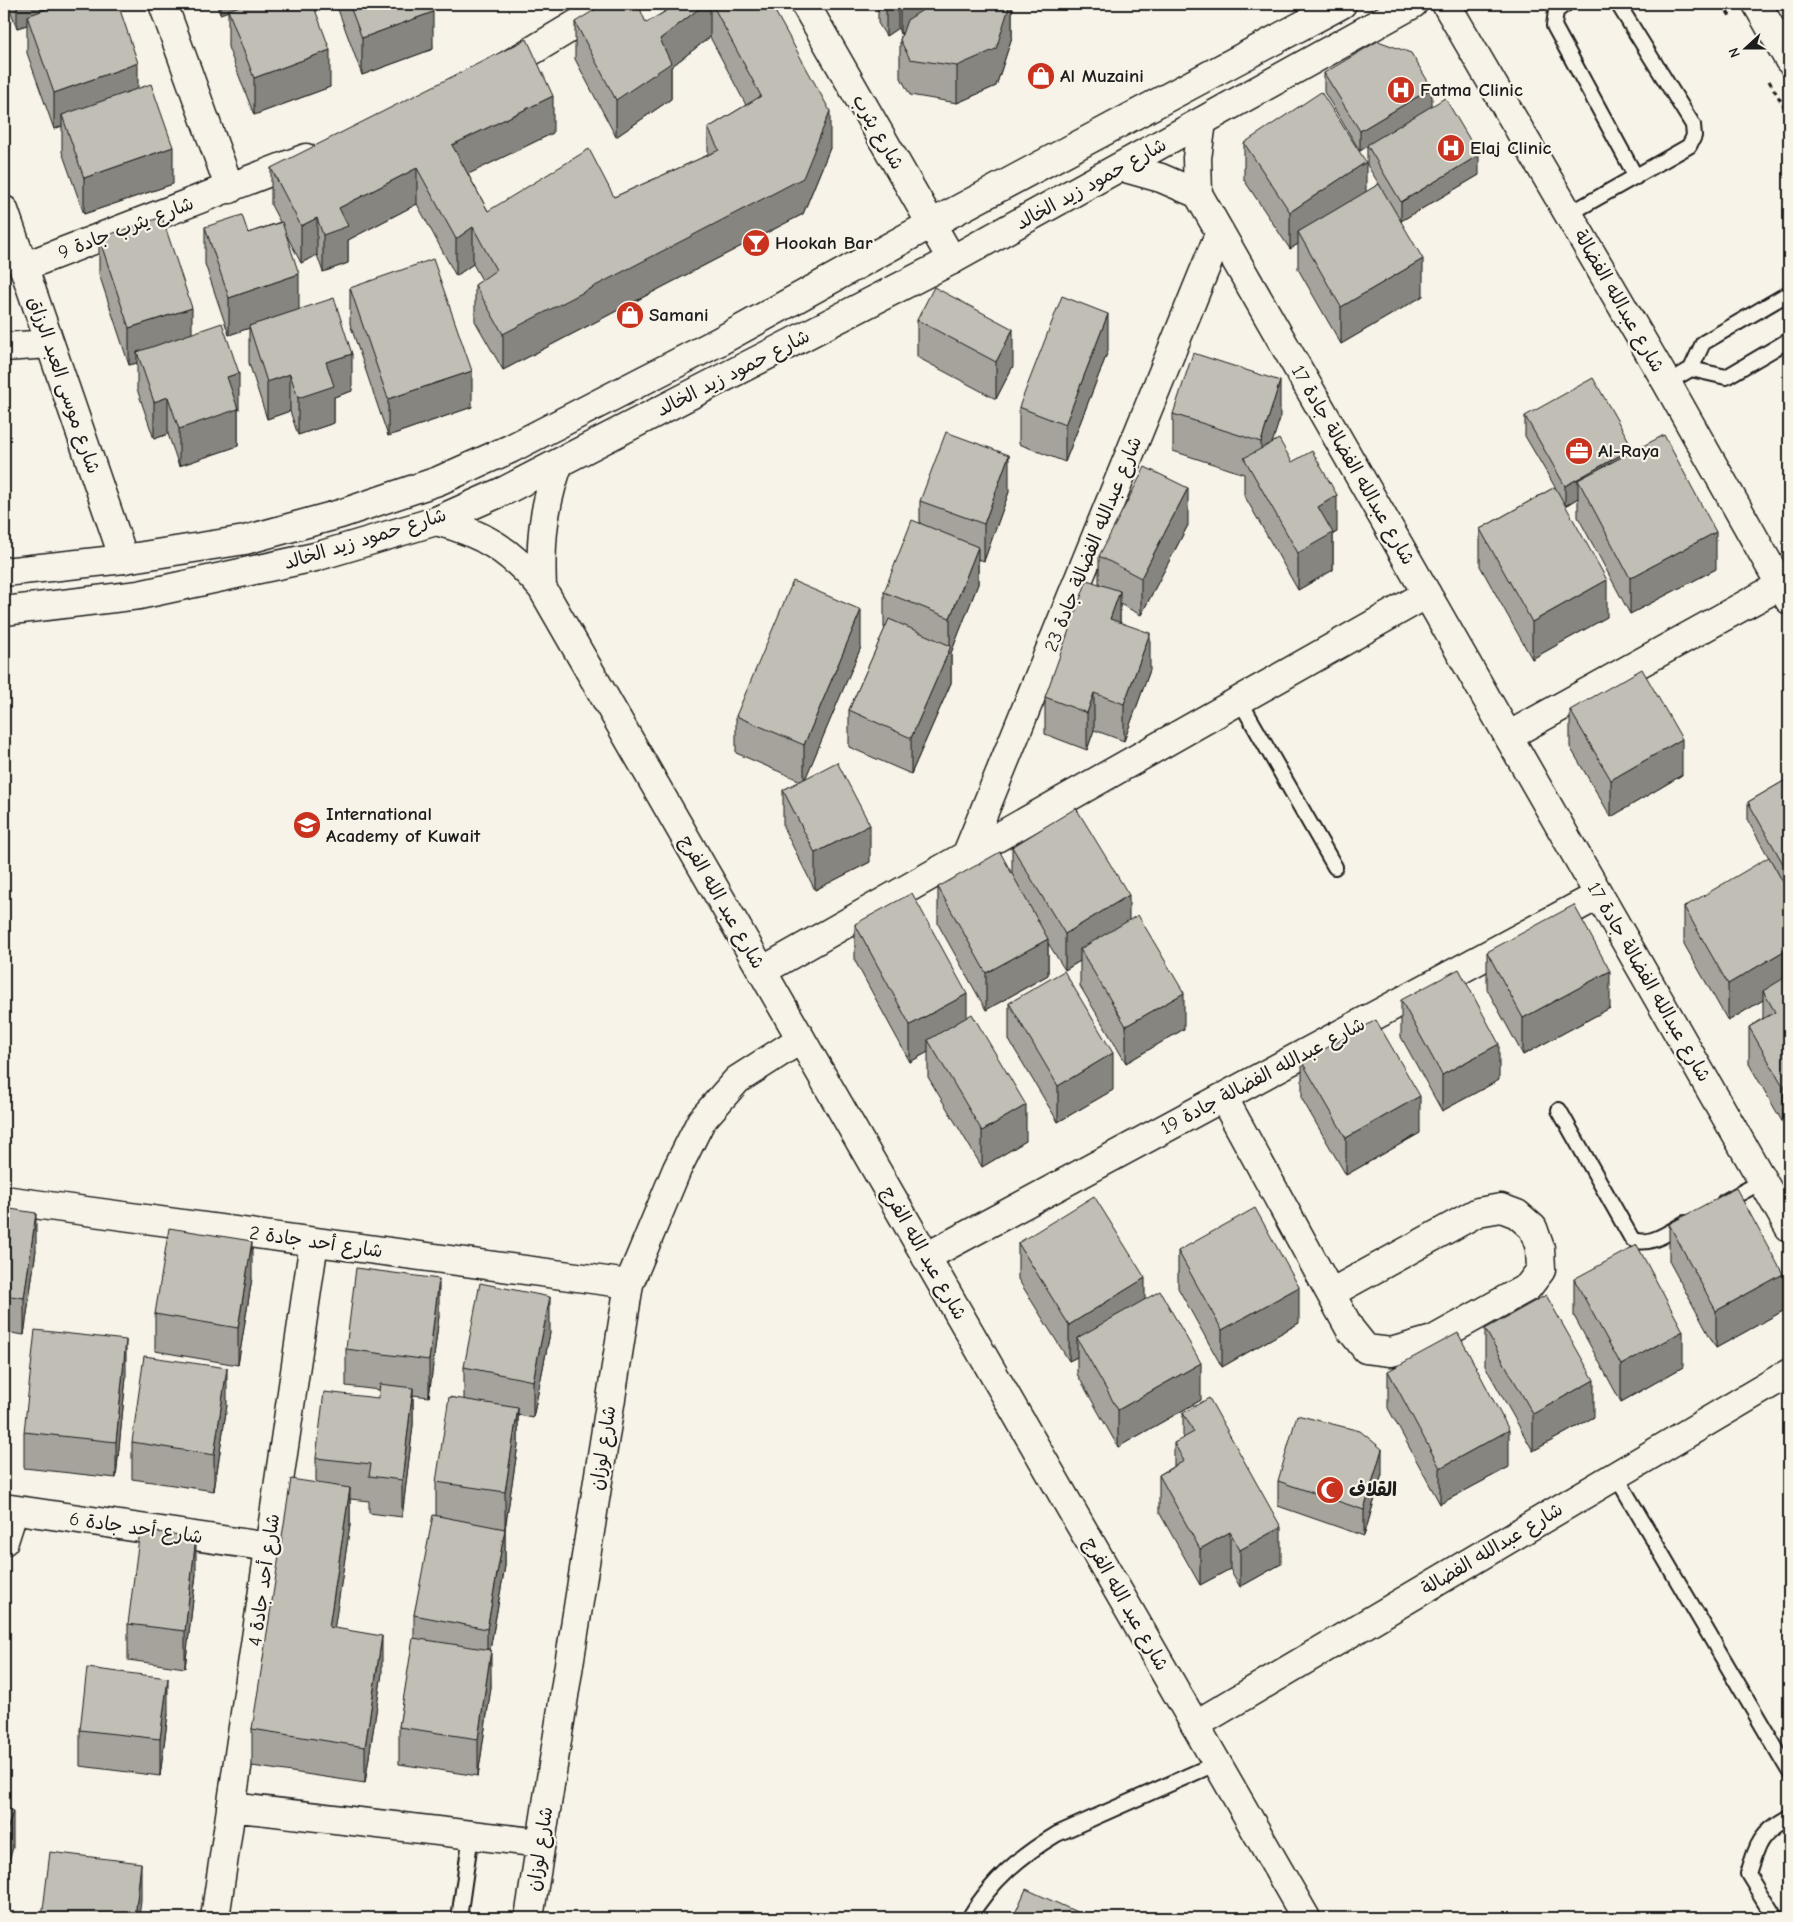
<svg xmlns="http://www.w3.org/2000/svg" width="1793" height="1922" font-family="'Comic Neue','Playpen Sans Arabic',sans-serif">
<style>
.lines{fill:none;stroke-linecap:round;stroke-linejoin:round}
.service-casing{stroke:#1c1c1c;stroke-width:18}
.minor-casing{stroke:#1c1c1c;stroke-width:31}
.tertiary-casing{stroke:#1c1c1c;stroke-width:31}
.secondary-casing{stroke:#1c1c1c;stroke-width:31}
.trunk-casing{stroke:#1c1c1c;stroke-width:31}
.path{stroke:#1c1c1c;stroke-width:3;stroke-dasharray:5 4;stroke-linecap:butt}
.service{stroke:#f7f3e8;stroke-width:14}
.minor{stroke:#f7f3e8;stroke-width:28}
.tertiary{stroke:#f7f3e8;stroke-width:28}
.secondary{stroke:#f7f3e8;stroke-width:28}
.trunk{stroke:#f7f3e8;stroke-width:28}
.wall{fill:#a5a39c;stroke:#1c1c1c}
.shaded-wall{fill:#86857f;stroke:#1c1c1c}
.building{fill:#c0beb5;stroke:#1c1c1c}
.labels{text-anchor:middle;dominant-baseline:central;stroke-width:4.5;stroke-linejoin:round;paint-order:stroke}
.poi-label{font-size:19px;font-weight:bold;fill:#1c1c1c;stroke:#f7f3e8;text-anchor:start}
.street-label{font-size:19px;fill:#1c1c1c;stroke:#f7f3e8}
</style>
<rect width="100%" height="100%" fill="#f7f3e8"/>
<filter id="ink" filterUnits="userSpaceOnUse"><feTurbulence type="fractalNoise" baseFrequency=".02" numOctaves="2"/><feDisplacementMap in="SourceGraphic" scale="10" xChannelSelector="R" yChannelSelector="G"/><feConvolveMatrix kernelMatrix="1 2 1 2 8 2 1 2 1" color-interpolation-filters="sRGB"/></filter>
<g filter="url(#ink)">
<g class="lines">
<defs>
<path id="service" d="M1566 4 1556 11 1554 26 1636 177
M1569 214 1689 146 1694 136 1693 125 1618 4
M1691 369 1726 377 1789 340
M1667 383 1691 369 1703 343 1789 293
M1240 701 1335 867
M1559 1110 1632 1239C1649 1248 1670 1231 1685 1223
M1724 1202 1763 1181
M1616 1476 1789 1771
M459 1918 471 1835
M969 1918C991 1881 1020 1856 1057 1834L1217 1763
M1775 1918 1748 1874C1757 1844 1760 1833 1789 1817"/>
<path id="minor" d="M163 4 230 189
M805 4 952 260
M1446 4 1667 383 1789 600
M500 70 610 4
M1202 122 1197 158 1198 194 1789 1227
M1122 167 1161 178 1198 194
M4 210 124 559
M23 267 306 158
M4 347 50 344
M1508 736 1781 585
M966 856 1220 232
M762 971 1427 594
M1223 1097 1350 1329 1366 1349 1391 1352 1433 1340 1528 1287 1541 1270 1540 1248 1533 1228 1517 1214 1501 1208 1478 1212 1331 1293
M4 1200 629 1284
M926 1257 1599 895
M4 1508 269 1547
M4 1541 14 1510
M1195 1725 1789 1373
M231 1807 541 1843
M215 1918 314 1242
M529 1918 629 1284 677 1169 701 1121 737 1080 801 1039"/>
<path id="tertiary" d="M436 521C483 533 511 551 542 588L1306 1918
M542 588C540 542 543 507 559 463"/>
<path id="secondary" d="M4 572 124 559 245 540 340 514 438 481 510 449 718 342 931 224 1342 4
M4 611 139 595 315 557 436 521 506 490 952 260 1413 4"/>
<path id="trunk" d="M1757 4 1789 60"/>
</defs>
<use href="#service" class="service-casing"/>
<use href="#minor" class="minor-casing"/>
<use href="#tertiary" class="tertiary-casing"/>
<use href="#secondary" class="secondary-casing"/>
<use href="#trunk" class="trunk-casing"/>
<path class="path" d="M1722 4 1730 16
M1769 81 1789 115"/>
<use href="#service" class="service"/>
<use href="#minor" class="minor"/>
<use href="#tertiary" class="tertiary"/>
<use href="#secondary" class="secondary"/>
<use href="#trunk" class="trunk"/>
</g>
<path class="wall" d="M8 4H117L138 89 173 184 84 214 62 152V126L54 129 27 53V25L17 28Z
M216 4H313L330 87 254 115 228 47V11L220 14Z
M336 4H430L433 49 362 75Z
M663 4H771L830 148 803 214 503 370 475 321V285L482 280 473 264 456 276 417 204 348 240V263L323 272 317 255 301 263 286 234 299 310 352 391 334 397V423L298 435 290 411 267 419 249 363V328L229 335 205 264V227L248 233 280 222 271 205V168L553 133 468 174 488 211 614 197 708 155V128L746 105 710 37 671 67V99L616 137 575 59V22L646 23 666 11Z
M875 4H1012V37L996 86 957 103 910 95 900 76V40L902 33 900 34 898 28 886 36 878 23V10Z
M1324 73 1432 106 1479 175 1401 221 1423 296 1341 344 1298 269V244L1290 249 1244 180V143L1366 192 1379 184 1367 165V146L1360 151 1324 92Z
M99 238 192 333 239 410H238V446L179 466 168 434 154 439 137 389V363L129 365 99 274Z
M350 288 472 407 388 436 350 324Z
M917 320 1013 366 996 399 917 357Z
M1108 351 1065 462 1019 444V407Z
M1173 414 1280 418 1272 442 1292 462 1337 532 1333 534V570L1298 590 1244 495V474L1173 451Z
M1525 416 1633 451 1716 569 1630 614 1578 517V498L1565 506 1607 617 1532 659 1480 566V529L1555 487 1525 436Z
M1009 492 984 561 978 559V584L951 653V683L911 774 849 747V710L885 629 884 628V592L920 524V501Z
M1188 525 1141 615 1120 604V622L1150 670 1124 741 1094 730 1087 750 1045 734V697L1099 584V556Z
M861 647 805 779 870 862 815 890 783 827V790L801 781 736 753V716Z
M1570 710 1682 775 1611 817 1570 747Z
M1789 778V884L1785 886 1748 821V802Z
M1012 847 1129 920 1184 1029 1126 1063 1080 986V961L1065 970 1048 943V975L986 1010 938 924V887L1012 874Z
M1789 893V1119L1783 1123 1749 1064V1027L1763 1018V1000L1728 1021 1684 944V907Z
M855 924 967 1017 1026 1141 982 1167 928 1077V1052L910 1062 855 961Z
M1487 952 1610 1008 1523 1055 1487 989Z
M1401 1000 1499 1080 1442 1111 1401 1037Z
M1009 1003 1113 1090 1058 1122 1009 1040Z
M1302 1062 1420 1133 1346 1175 1302 1099Z
M4 1208 36 1250 24 1335 4 1332Z
M1669 1224 1783 1311 1716 1348 1669 1261Z
M1018 1243 1145 1299 1201 1400 1118 1447 1077 1374V1357L1069 1361 1018 1279Z
M1178 1251 1299 1323 1222 1367 1178 1288Z
M252 1278 238 1365 155 1351V1314Z
M1574 1279 1683 1367 1621 1402 1574 1316Z
M439 1316 429 1397 413 1395V1425L402 1517 369 1513V1501L350 1499V1525L334 1628 382 1673 365 1783 252 1766V1729L316 1483V1458L378 1398 379 1390 346 1386V1349Z
M1485 1329 1594 1417 1533 1451 1485 1366Z
M550 1333 533 1418 518 1415V1445L505 1529V1566L490 1650 491 1687 478 1776 399 1764V1727L414 1638V1615L436 1516V1482L464 1400V1367Z
M1388 1371 1509 1467 1440 1504 1388 1408Z
M126 1377 116 1478 24 1468V1432Z
M227 1405 214 1491 132 1479V1442Z
M1183 1413 1281 1564 1240 1587 1230 1569 1200 1585 1159 1512V1475L1174 1466V1443L1183 1439Z
M1382 1474 1364 1536 1278 1506V1481Z
M196 1574 185 1668 128 1660V1624Z
M168 1714 160 1776 80 1766V1730Z"/>
<path class="shaded-wall" d="M17 4H84L27 16V25L17 28Z
M220 4H250L220 14Z
M705 4H710V37L671 67V99L616 137V100L660 39Z
M886 4H898V28L886 36Z
M900 4H951L900 34Z
M1010 4H1012V37L996 86 957 103V66Z
M433 12V49L362 75V38Z
M330 50V87L254 115V78Z
M138 63V99L62 115V126L54 129V93Z
M1432 88V107L1360 151V131Z
M553 96V133L452 182V145Z
M830 111V148L803 214 503 370V334Z
M173 147V184L84 214V178Z
M1479 155V175L1401 221V202Z
M1366 162V199L1298 232V244L1290 249V212Z
M417 168V204L348 240V263L323 272V235L339 208Z
M317 218V255L301 263V226Z
M473 227V264L456 276V239Z
M1423 259V296L1341 344V307Z
M299 274V311L229 335V298Z
M192 308V344L137 352V363L129 365V328Z
M1108 314V351L1065 462V425Z
M1013 329V366L996 399V362Z
M352 354V391L334 397V423L298 435V398L326 362Z
M472 371V407L388 436V399Z
M239 373V410H238V446L179 466V429L227 377Z
M290 374V411L267 419V382Z
M1280 381V418L1261 479V442Z
M168 397V434L154 439V402Z
M1633 448V467L1578 480V498L1565 506V486Z
M1009 455V492L984 561V524Z
M1188 488V525L1141 615V578Z
M1337 495V532L1333 534V570L1298 590V553L1318 507Z
M1716 532V569L1630 614V578Z
M978 547V584L951 653V683L911 774V738L950 648V618Z
M1607 580V617L1532 659V622Z
M1120 591V628L1110 619Z
M861 610V647L804 782V745Z
M1150 633V670L1124 741V704Z
M1094 693V730L1087 750V713Z
M1682 739V775L1611 817V780Z
M870 825V862L815 890V853Z
M1789 864V884L1785 886V867Z
M1129 895V931L1080 949V961L1065 970V934Z
M1048 939V975L986 1010V973Z
M1789 948V985L1763 991V1000L1728 1021V984Z
M1610 971V1008L1523 1055V1018Z
M1184 993V1029L1126 1063V1026Z
M967 994V1031L928 1040V1052L910 1062V1025Z
M1499 1044V1080L1442 1111V1075Z
M1113 1053V1090L1058 1122V1086Z
M1789 1083V1119L1783 1123V1086Z
M1420 1096V1133L1346 1175V1138Z
M1026 1105V1141L982 1167V1131Z
M36 1213V1250L24 1335V1298Z
M252 1241V1278L238 1365V1328Z
M1783 1274V1311L1716 1348V1311Z
M1145 1278V1315L1077 1338V1357L1069 1361V1325Z
M439 1279V1316L429 1397V1360Z
M1299 1287V1323L1222 1367V1330Z
M550 1297V1333L533 1418V1381Z
M1683 1331V1367L1621 1402V1365Z
M8 1339V1376L4 1406V1369Z
M126 1340V1377L116 1478V1442Z
M1201 1363V1400L1118 1447V1410Z
M227 1368V1405L214 1491V1455Z
M1594 1380V1417L1533 1451V1414Z
M413 1388V1425L402 1517V1480Z
M518 1408V1445L505 1529V1492Z
M1509 1430V1467L1440 1504V1468Z
M1382 1449V1474L1364 1536V1510Z
M350 1488V1525L329 1664V1627Z
M1281 1527V1564L1240 1587V1550Z
M505 1529V1566L487 1666V1629Z
M1230 1532V1569L1200 1585V1549Z
M196 1537V1574L185 1668V1631Z
M382 1636V1673L365 1783V1747Z
M491 1650V1687L478 1776V1739Z
M168 1678V1714L160 1776V1739Z
M13 1811V1848L4 1876V1840Z
M141 1863V1900L139 1918H135Z"/>
<path class="building" d="M61 4H118L138 63 54 93 27 16Z
M246 4H313L330 50 254 78 228 10Z
M349 4H430L433 12 362 38Z
M604 4H638L646 23 678 4H705L660 39 671 63 616 100 575 22Z
M712 4H771L830 111 803 178 503 334 475 285 496 270 473 227 456 239 417 168 339 208 348 226 323 235 317 218 301 226 271 168 527 39 553 96 452 145 488 211 589 149 614 197 719 150 708 128 761 96Z
M932 4H1010L996 49 957 66 910 59 900 40 907 20Z
M1378 41 1411 53 1432 88 1360 131 1324 73Z
M151 84 173 147 84 178 62 115Z
M1321 92 1366 162 1290 212 1244 143Z
M1445 98 1479 155 1401 202 1367 145Z
M1379 184 1423 259 1341 307 1298 232Z
M242 215 248 233 282 222 299 274 229 298 205 227Z
M162 217 192 308 129 328 99 238Z
M433 259 472 371 388 399 350 288Z
M934 287 1013 329 996 362 917 320Z
M1062 296 1108 314 1065 425 1019 407Z
M334 298 352 354 326 362 334 386 298 398 290 374 267 382 249 326Z
M222 323 239 373 227 377 238 409 179 429 168 397 154 402 137 352Z
M1193 353 1280 381 1261 442 1173 414Z
M1593 378 1633 448 1565 486 1525 416Z
M946 432 1009 455 984 524 920 501Z
M1664 435 1716 532 1630 578 1578 480Z
M1279 439 1292 462 1312 451 1337 495 1318 507 1333 533 1298 553 1244 458Z
M1145 467 1188 488 1141 578 1099 556Z
M1555 487 1607 580 1532 622 1480 529Z
M912 520 978 547 950 618 884 592Z
M1087 580 1120 591 1110 619 1150 633 1124 704 1094 693 1087 713 1045 697Z
M793 581 861 610 804 745 736 716Z
M889 619 951 646 911 738 849 710Z
M1642 669 1682 739 1611 780 1570 710Z
M837 762 870 825 815 853 783 790Z
M1789 778V864L1785 867 1748 802Z
M1076 808 1129 895 1065 934 1012 847Z
M1000 852 1048 939 986 973 938 887Z
M1769 857 1789 893V948L1728 984 1684 907Z
M912 893 967 994 910 1025 855 924Z
M1574 905 1610 971 1523 1018 1487 952Z
M1138 915 1184 993 1126 1026 1080 949Z
M1459 969 1499 1044 1442 1075 1401 1000Z
M1064 971 1113 1053 1058 1086 1009 1003Z
M1789 975V1083L1783 1086 1749 1027 1775 1012 1763 991Z
M972 1014 1026 1105 982 1131 928 1040Z
M1376 1020 1420 1096 1346 1138 1302 1062Z
M1736 1188 1783 1274 1716 1311 1669 1224Z
M1094 1196 1145 1278 1069 1325 1018 1243Z
M4 1208 36 1213 24 1298 4 1295Z
M1255 1208 1299 1287 1222 1330 1178 1251Z
M169 1228 252 1241 238 1328 155 1314Z
M1637 1245 1683 1331 1621 1365 1574 1279Z
M356 1268 439 1279 429 1360 346 1349Z
M480 1283 550 1297 533 1381 464 1367Z
M1160 1291 1201 1363 1118 1410 1077 1338Z
M1546 1295 1594 1380 1533 1414 1485 1329Z
M35 1330 126 1340 116 1442 24 1432Z
M1458 1333 1509 1430 1440 1468 1388 1371Z
M4 1338 8 1339 4 1369Z
M144 1356 227 1368 214 1455 132 1442Z
M380 1384 413 1388 402 1480 369 1476 371 1464 316 1458 324 1392 378 1398Z
M449 1397 518 1408 505 1492 436 1482Z
M1209 1398 1281 1527 1240 1550 1230 1532 1200 1549 1159 1475 1184 1461 1174 1443 1194 1432 1183 1413Z
M1297 1415 1360 1431 1382 1449 1364 1510 1278 1481Z
M291 1479 350 1488 329 1627 382 1636 365 1747 252 1729Z
M433 1515 505 1529 487 1629 414 1615Z
M140 1530 196 1537 185 1631 128 1624Z
M413 1638 491 1650 478 1739 399 1727Z
M87 1668 168 1678 160 1739 80 1730Z
M4 1808 13 1811 4 1840Z
M50 1852 141 1863 135 1918H42Z
M1026 1889 1090 1918H1013Z"/>
</g>
<defs>
<symbol id="shop-disc" viewBox="-11 -11 22 22"><circle r="9.5" fill="#c8321e" stroke="#f7f3e8"/><path d="M-5-2.5h2.3a2.7 3.5 0 0 1 5.4 0H5L5.5 6h-11ZM-1.5-2.5h3a1.5 2.3 0 0 0-3 0Z" fill="#fff"/></symbol>
<symbol id="hospital-disc" viewBox="-11 -11 22 22"><circle r="9.5" fill="#c8321e" stroke="#f7f3e8"/><path d="M-5-5h3v3.5h4V-5h3V5h-3V1.5h-4V5h-3Z" fill="#fff"/></symbol>
<symbol id="bar-disc" viewBox="-11 -11 22 22"><circle r="9.5" fill="#c8321e" stroke="#f7f3e8"/><path d="M-6-5H6L.8 .8V4.5H3.5V6h-7V4.5H-.8V.8Z" fill="#fff"/></symbol>
<symbol id="office-disc" viewBox="-11 -11 22 22"><circle r="9.5" fill="#c8321e" stroke="#f7f3e8"/><path d="M-6-3h4V-5.5h4V-3h4V5H-6ZM-1-4.5V-3h2v-1.5ZM-6 0V1H6V0Z" fill="#fff"/></symbol>
<symbol id="school-disc" viewBox="-11 -11 22 22"><circle r="9.5" fill="#c8321e" stroke="#f7f3e8"/><path d="M0-5L7-2L0 1L-7-2ZM-4 1L0 2.5L4 1V4Q0 6-4 4Z" fill="#fff"/></symbol>
<symbol id="mosque-disc" viewBox="-11 -11 22 22"><circle r="9.5" fill="#c8321e" stroke="#f7f3e8"/><path d="M3.5-4.9A6 6 0 1 0 3.5 4.9A5 5 0 1 1 3.5-4.9Z" fill="#fff"/></symbol>
</defs>
<g fill-rule="evenodd">
<use href="#shop-disc" x="1025" y="60" width="32" height="32"/>
<use href="#hospital-disc" x="1385" y="74" width="32" height="32"/>
<use href="#hospital-disc" x="1435" y="132" width="32" height="32"/>
<use href="#bar-disc" x="740" y="227" width="32" height="32"/>
<use href="#shop-disc" x="614" y="299" width="32" height="32"/>
<use href="#office-disc" x="1563" y="435" width="32" height="32"/>
<use href="#school-disc" x="291" y="809" width="32" height="32"/>
<use href="#mosque-disc" x="1314" y="1474" width="32" height="32"/>
</g>
<g class="labels">
<g class="poi-label">
<text x="1060" y="76">Al Muzaini</text>
<text x="1420" y="90">Fatma Clinic</text>
<text x="1470" y="148">Elaj Clinic</text>
<text x="775" y="243">Hookah Bar</text>
<text x="649" y="315">Samani</text>
<text x="1598" y="451">Al-Raya</text>
<text x="326" y="814">International<tspan x="326" dy="22">Academy of Kuwait</tspan></text>
<text x="1349" y="1490">القلاف</text>
</g>
<g class="street-label">
<text transform="translate(878 132) rotate(60)">شارع يثرب</text>
<text transform="translate(1091 184) rotate(-29)">شارع حمود زيد الخالد</text>
<text transform="translate(126 228) rotate(-21)">شارع يثرب جادة 9</text>
<text transform="translate(1619 301) rotate(60)">شارع عبدالله الفضالة</text>
<text transform="translate(733 373) rotate(-27)">شارع حمود زيد الخالد</text>
<text transform="translate(64 385) rotate(71)">شارع موسى العبد الرزاق</text>
<text transform="translate(1353 465) rotate(60)">شارع عبدالله الفضالة جادة 17</text>
<text transform="translate(365 539) rotate(-17)">شارع حمود زيد الخالد</text>
<text transform="translate(1093 544) rotate(-68)">شارع عبدالله الفضالة جادة 23</text>
<text transform="translate(722 902) rotate(60)">شارع عبد الله الفرج</text>
<text transform="translate(1649 982) rotate(60)">شارع عبدالله الفضالة جادة 17</text>
<text transform="translate(1263 1076) rotate(-28)">شارع عبدالله الفضالة جادة 19</text>
<text transform="translate(316 1242) rotate(8)">شارع أحد جادة 2</text>
<text transform="translate(924 1253) rotate(60)">شارع عبد الله الفرج</text>
<text transform="translate(603 1448) rotate(-81)">شارع لوزان</text>
<text transform="translate(136 1528) rotate(8)">شارع أحد جادة 6</text>
<text transform="translate(1492 1549) rotate(-31)">شارع عبدالله الفضالة</text>
<text transform="translate(264 1580) rotate(-82)">شارع أحد جادة 4</text>
<text transform="translate(1126 1604) rotate(60)">شارع عبد الله الفرج</text>
<text transform="translate(540 1849) rotate(-81)">شارع لوزان</text>
</g>
</g>
<rect width="1793" height="1922" fill="none" stroke="#f7f3e8" stroke-width="20"/>
<rect x="10" y="10" width="1773" height="1902" fill="none" stroke="#1c1c1c" stroke-width="2" filter="url(#ink)"/>
<g transform="translate(1746 48) rotate(249)" stroke="#f7f3e8" stroke-width="4" paint-order="stroke">
<path d="M0-4L9 19L0 12L-9 19Z" fill="#1c1c1c"/>
<text y="-8" font-size="14" font-weight="bold" text-anchor="middle" fill="#1c1c1c">N</text>
</g>
</svg>
